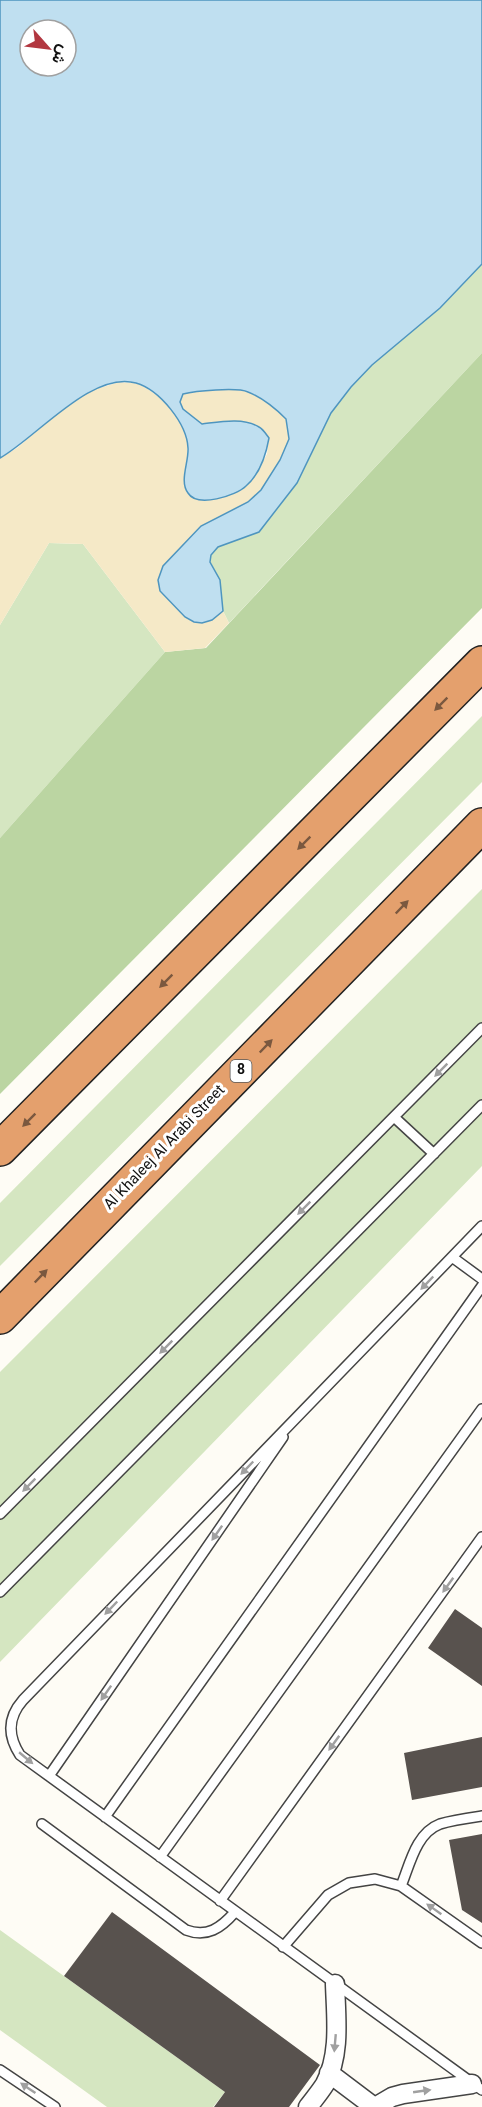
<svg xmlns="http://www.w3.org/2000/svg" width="482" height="2107" font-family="Georgia,Vazirmatn,serif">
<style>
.green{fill:#d5e6c1}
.forest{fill:#bbd5a2}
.sand{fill:#f5e9c7}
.water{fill:#bfdff0;stroke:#4e95bf;stroke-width:1.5;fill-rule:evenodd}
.building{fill:#58524e}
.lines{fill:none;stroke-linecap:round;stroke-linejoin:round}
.lane-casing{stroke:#444;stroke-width:12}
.street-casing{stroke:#444;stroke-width:21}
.highway-casing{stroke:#222;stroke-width:36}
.lane{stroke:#fff;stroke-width:9}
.street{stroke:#fff;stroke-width:18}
.highway{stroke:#e4a06d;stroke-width:33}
.oneway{fill:#7a583f}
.oneway2{fill:#a0a0a0}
.labels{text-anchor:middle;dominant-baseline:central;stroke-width:6;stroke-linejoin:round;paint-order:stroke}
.shield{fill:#fff;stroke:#585858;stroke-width:1.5}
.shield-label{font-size:14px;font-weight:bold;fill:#111}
.street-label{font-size:15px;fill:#111;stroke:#fff}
</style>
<rect width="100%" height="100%" fill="#fefcf5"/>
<path class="green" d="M482 264V353L229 623 223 611 220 580 210 561 211 555 218 547 259 532 297 483 331 413 351 387 372 365 440 308Z
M49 543 83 544 165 652 0 838V625Z
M482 716V782L0 1266V1203Z
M482 889V1166L0 1662V1372Z
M0 1930 225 2092 213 2107H107L0 2030Z"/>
<path class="forest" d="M482 353V608L0 1094V838L165 652 206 648Z"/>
<path class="sand" d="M119 382C125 383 132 382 138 384 157 392 180 414 186 434 190 448 186 463 184 477L256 474 267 454 269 438 225 422 202 424 183 409 180 402 183 394C196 391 237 387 248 392 263 398 275 408 286 419L289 439 280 460 261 490 248 502 201 526 212 620 223 611 229 623 205 648 165 652 83 544 49 543 0 625V458L17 448 54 416 87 392Z"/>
<path class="water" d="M0 0H482V264L440 308 372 365 351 387 331 413 297 483 259 532 218 547 211 555 210 562 220 580 223 611 212 620 202 623 194 622 185 617 160 591 158 580 163 566 201 526 248 502 261 490 280 460 289 439 286 419C275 408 263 398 248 392 237 387 195 391 183 394L180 402 183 409 202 424C219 422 243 417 259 427 263 429 266 434 269 438 266 455 260 474 246 486 236 496 197 508 188 493 179 481 189 462 188 448 187 424 160 390 136 383 92 370 36 438 0 458ZM30 30H66V66H30Z"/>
<path class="building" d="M455 1609 482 1628V1686L428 1648Z
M482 1737V1787L412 1800 404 1753Z
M482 1834V1923L462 1910 449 1840Z
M112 1912 320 2065 289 2107H214L225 2092 64 1976Z"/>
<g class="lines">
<defs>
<path id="lane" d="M394 1117 434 1154
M482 1226 23 1700C8 1717 7 1735 20 1755L482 2090
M452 1257 482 1279
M0 1514 482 1028
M0 1592 482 1105
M49 1776 283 1437
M105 1817 482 1286
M42 1824 186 1930C207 1938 221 1928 235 1912
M160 1857 482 1409
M401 1886C410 1864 416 1833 440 1824 453 1820 468 1818 482 1816
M220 1901 482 1537
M283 1947 328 1895 349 1883 375 1879 401 1886 482 1943
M0 2070 55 2107"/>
<path id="street" d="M329 2073 374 2107
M308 2107C314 2099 320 2092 325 2084 341 2054 336 2017 335 1984
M375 2107 392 2097 403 2094 472 2084"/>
<path id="highway" d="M0 1149 482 663
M0 1317 482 825"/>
</defs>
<use href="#lane" class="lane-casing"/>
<use href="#street" class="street-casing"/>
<use href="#highway" class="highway-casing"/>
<use href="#lane" class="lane"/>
<use href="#street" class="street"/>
<use href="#highway" class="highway"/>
</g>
<defs><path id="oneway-solid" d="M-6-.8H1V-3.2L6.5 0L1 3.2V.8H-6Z" transform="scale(1.5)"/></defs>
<g class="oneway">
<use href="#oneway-solid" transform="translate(441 704) rotate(135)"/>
<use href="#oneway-solid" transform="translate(304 843) rotate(135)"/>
<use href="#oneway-solid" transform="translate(402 907) rotate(-46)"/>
<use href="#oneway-solid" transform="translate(166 981) rotate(135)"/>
<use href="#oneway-solid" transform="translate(266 1046) rotate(-46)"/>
<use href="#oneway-solid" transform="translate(29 1120) rotate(135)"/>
<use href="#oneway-solid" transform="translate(41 1276) rotate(-46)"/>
</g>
<g class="oneway2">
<use href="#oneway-solid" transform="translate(441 1070) rotate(135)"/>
<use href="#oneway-solid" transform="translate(304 1208) rotate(135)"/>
<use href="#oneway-solid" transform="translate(427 1283) rotate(134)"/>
<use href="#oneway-solid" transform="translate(166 1347) rotate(135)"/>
<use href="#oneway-solid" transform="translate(247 1468) rotate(134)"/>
<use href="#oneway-solid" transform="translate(29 1485) rotate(135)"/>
<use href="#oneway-solid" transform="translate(217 1533) rotate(125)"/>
<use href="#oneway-solid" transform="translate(448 1585) rotate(126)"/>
<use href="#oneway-solid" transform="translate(111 1608) rotate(134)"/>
<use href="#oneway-solid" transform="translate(106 1693) rotate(125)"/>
<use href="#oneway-solid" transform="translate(334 1743) rotate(126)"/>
<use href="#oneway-solid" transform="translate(26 1758) rotate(40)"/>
<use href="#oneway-solid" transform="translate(434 1909) rotate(-145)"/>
<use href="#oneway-solid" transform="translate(335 2043) rotate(95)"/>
<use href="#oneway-solid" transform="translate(28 2088) rotate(-146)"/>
<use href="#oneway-solid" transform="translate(422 2091) rotate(-8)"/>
</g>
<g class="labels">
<rect class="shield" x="230.5" y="1060" width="21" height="22" rx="4.5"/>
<g class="shield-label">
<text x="241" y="1071">8</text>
</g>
<g class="street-label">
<text transform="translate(165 1148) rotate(-46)">Al Khaleej Al Arabi Street</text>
</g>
</g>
<g transform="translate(48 48) rotate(118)"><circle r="28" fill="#ffffff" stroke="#a0a0a0" stroke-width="1.5"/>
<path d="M0-4.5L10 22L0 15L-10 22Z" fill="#b23740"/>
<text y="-9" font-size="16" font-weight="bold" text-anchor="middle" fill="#111111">ش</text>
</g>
</svg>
